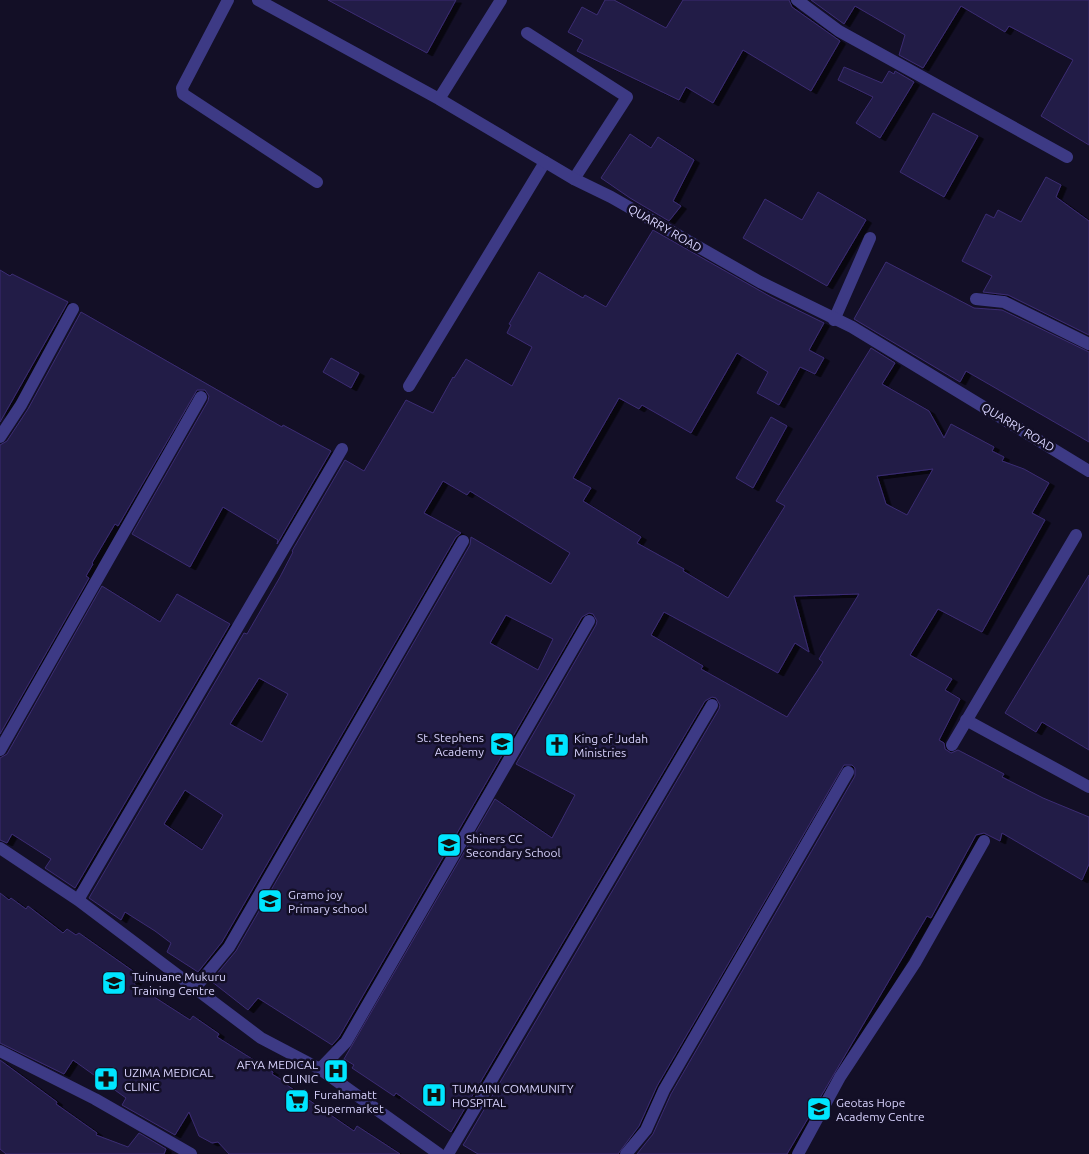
<svg xmlns="http://www.w3.org/2000/svg" width="1089" height="1154" font-family="Ubuntu,sans-serif">
<style>
.building{fill:#241b47;stroke:#3b2d73;fill-rule:evenodd;filter:url(#shadow)}
.lines{fill:none;stroke-linecap:round;stroke-linejoin:round}
.lane{stroke:#3d3a85;stroke-width:12}
.street{stroke:#3d3a85;stroke-width:12}
.labels{text-anchor:middle;dominant-baseline:central;stroke-width:5;stroke-linejoin:round;paint-order:stroke}
.street-label{font-size:12px;fill:#d9d4ff;stroke:#130f26}
.poi-label{font-size:12px;fill:#d9d4ff;stroke:#130f26;text-anchor:start}
</style>
<defs>
<filter id="shadow"><feDropShadow dx="5.5" dy="3" stdDeviation="0" flood-color="#0009"/></filter>
</defs>
<rect width="100%" height="100%" fill="#130f26"/>
<path class="building" d="M328 0H456L427 53Z
M605 0H614L666 28 683 0H789L792 7 840 41 811 91 743 50 713 103 686 87 679 100 577 51 583 40 568 32 582 7 597 15Z
M811 0H1089V145L1041 116 1073 60 1009 26 1005 32 961 6 923 68 899 55 905 35 855 6 844 24Z
M844 67 882 83 889 71 894 74 895 71 914 82 880 138 856 123 873 97 838 80Z
M933 113 978 136 944 197 900 172Z
M630 134 651 148 658 137 694 160 673 201 681 206 669 221 630 198 601 178Z
M1046 177 1061 185 1056 197 1089 221V335L1008 295 983 292 992 276 962 261 986 214 994 218 998 210 1021 222Z
M818 192 866 220 827 286 743 238 765 199 802 220Z
M653 230 771 297 824 323 809 350 824 358 815 374 800 367 779 405 757 393 768 372 737 353 691 433 642 405 639 409 619 398 573 478 591 488 583 501 641 537 637 543 684 569 683 571 728 598 785 506 776 501 871 348 895 363 882 384 929 411 944 438 951 424 994 447 992 451 1004 457 1002 461 1024 469 1049 483 1032 513 1045 520 982 632 938 609 910 655 952 679 945 690 960 699 939 740 944 743 945 749 951 753 958 750 1004 774 1002 777 1043 798 1089 817V864L1082 880 1002 833 1000 841 984 833 976 835 931 918 927 916 787 1154H637L653 1134 671 1094 855 776V768L852 765H844L657 1086 639 1126 618 1154H478L463 1145 465 1142 719 709 720 705 716 698 712 697 705 701 451 1132 396 1093 394 1096 352 1068 354 1065 344 1059 495 799 552 838 575 795 516 764 596 625 597 621 593 614 589 613 582 617 339 1037 332 1045 258 998 248 1010 211 981 236 951 470 545 471 537 551 584 570 553 470 491 467 495 443 481 424 513 461 533 456 537 222 942 198 972 167 952 171 943 155 931 125 912 121 920 89 898 244 633 247 634 280 577 293 552 292 551 345 460 364 471 406 400 433 413 453 377 454 378 466 359 512 386 532 347 507 333 511 325 509 324 539 272 583 298 585 295 606 307ZM933 469 907 515 886 504 877 476ZM859 594 819 659 823 662 787 717 701 669 703 666 651 635 664 612 778 673 795 643 809 652 794 596ZM506 615 553 639 538 670 490 643ZM259 678 288 694 262 742 230 724ZM185 790 223 815 202 850 164 824Z
M886 262 974 308 1002 310 1089 352V442L966 371 960 382 854 319Z
M0 270 10 276 12 274 68 302 0 422Z
M81 312 282 427 283 425 331 451 277 544 278 540 223 507 190 567 132 534 208 401 209 396 205 390H197L118 526 115 524 92 563 93 564 86 576 89 578 0 734V445L7 441 28 409Z
M331 358 359 373 351 388 323 372Z
M771 417 787 426 753 488 736 478Z
M1089 575V750L1042 722 1036 732 1005 713Z
M102 586 160 622 177 594 230 624 75 888 45 868 51 859 12 834 7 843 0 840V758L7 754Z
M0 893 9 900 11 898 26 909 28 906 63 933 67 929 76 935 79 933 140 976 134 984 190 1020 193 1016 219 1034 217 1037 273 1072 272 1074 285 1082 284 1083 354 1131 357 1126 400 1154H229L218 1142 212 1143 199 1136 189 1112 175 1135 122 1105 126 1098 73 1060 64 1074 0 1043Z
M0 1060 57 1102 56 1104 97 1133 96 1135 128 1147 139 1133 166 1149 164 1154H6L0 1149Z"/>
<g class="lines">
<path class="lane" d="M228 0 182 88 183 94 317 182
M527 33 627 97 574 179
M834 320 870 238
M409 386 545 162"/>
<path class="street" d="M258 0 439 99 574 179 611 197 760 282 852 327 1089 471
M797 0 839 31 1067 157
M439 99 501 0
M976 299 1004 302 1089 344
M0 437 21 405 73 309
M966 720 1089 787
M952 745 1076 535
M0 750 201 397
M0 848 78 900 261 1038 320 1069 439 1154
M78 900 342 449
M195 988 229 947 463 541
M0 1051 95 1099 191 1154
M320 1069 346 1042 589 621
M448 1154 712 705
M626 1154 646 1130 664 1090 848 772
M798 1154 840 1077 915 963 984 841"/>
</g>
<defs>
<symbol id="school-square" viewBox="-11 -11 22 22"><rect x="-9" y="-9" width="18" height="18" rx="4" fill="#00e5ff" stroke="#130f26"/><path d="M0-5L7-2L0 1L-7-2ZM-4 1L0 2.5L4 1V4Q0 6-4 4Z" fill="#111"/></symbol>
<symbol id="church-square" viewBox="-11 -11 22 22"><rect x="-9" y="-9" width="18" height="18" rx="4" fill="#00e5ff" stroke="#130f26"/><path d="M-1.2-6h2.4v3.5h3.3v2.4h-3.3V6h-2.4V-.1h-3.3v-2.4h3.3Z" fill="#111"/></symbol>
<symbol id="hospital-square" viewBox="-11 -11 22 22"><rect x="-9" y="-9" width="18" height="18" rx="4" fill="#00e5ff" stroke="#130f26"/><path d="M-5-5h3v3.5h4V-5h3V5h-3V1.5h-4V5h-3Z" fill="#111"/></symbol>
<symbol id="pharmacy-square" viewBox="-11 -11 22 22"><rect x="-9" y="-9" width="18" height="18" rx="4" fill="#00e5ff" stroke="#130f26"/><path d="M-2-6h4v4h4v4h-4v4h-4v-4h-4v-4h4Z" fill="#111"/></symbol>
<symbol id="supermarket-square" viewBox="-11 -11 22 22"><rect x="-9" y="-9" width="18" height="18" rx="4" fill="#00e5ff" stroke="#130f26"/><path d="M-6-5.5h2.5l.6 2H6L4.5 2H-2.5L-4.4-4H-6ZM-1.5 3.2a1.3 1.3 0 1 0 .1 0ZM3 3.2a1.3 1.3 0 1 0 .1 0Z" fill="#111"/></symbol>
</defs>
<g fill-rule="evenodd">
<use href="#school-square" x="488" y="730" width="28" height="28"/>
<use href="#church-square" x="543" y="731" width="28" height="28"/>
<use href="#school-square" x="435" y="831" width="28" height="28"/>
<use href="#school-square" x="256" y="887" width="28" height="28"/>
<use href="#school-square" x="100" y="969" width="28" height="28"/>
<use href="#hospital-square" x="322" y="1057" width="28" height="28"/>
<use href="#pharmacy-square" x="92" y="1065" width="28" height="28"/>
<use href="#hospital-square" x="420" y="1081" width="28" height="28"/>
<use href="#supermarket-square" x="283" y="1087" width="28" height="28"/>
<use href="#school-square" x="805" y="1095" width="28" height="28"/>
</g>
<g class="labels">
<g class="street-label">
<text transform="translate(665 228) rotate(30)">QUARRY ROAD</text>
<text transform="translate(1018 427) rotate(31)">QUARRY ROAD</text>
</g>
<g class="poi-label">
<text x="484" y="737" text-anchor="end">St. Stephens<tspan x="484" dy="14">Academy</tspan></text>
<text x="574" y="738">King of Judah<tspan x="574" dy="14">Ministries</tspan></text>
<text x="466" y="838">Shiners CC<tspan x="466" dy="14">Secondary School</tspan></text>
<text x="288" y="894">Gramo joy<tspan x="288" dy="14">Primary school</tspan></text>
<text x="132" y="976">Tuinuane Mukuru<tspan x="132" dy="14">Training Centre</tspan></text>
<text x="318" y="1064" text-anchor="end">AFYA MEDICAL<tspan x="318" dy="14">CLINIC</tspan></text>
<text x="124" y="1072">UZIMA MEDICAL<tspan x="124" dy="14">CLINIC</tspan></text>
<text x="452" y="1088">TUMAINI COMMUNITY<tspan x="452" dy="14">HOSPITAL</tspan></text>
<text x="314" y="1094">Furahamatt<tspan x="314" dy="14">Supermarket</tspan></text>
<text x="836" y="1102">Geotas Hope<tspan x="836" dy="14">Academy Centre</tspan></text>
</g>
</g>
</svg>
